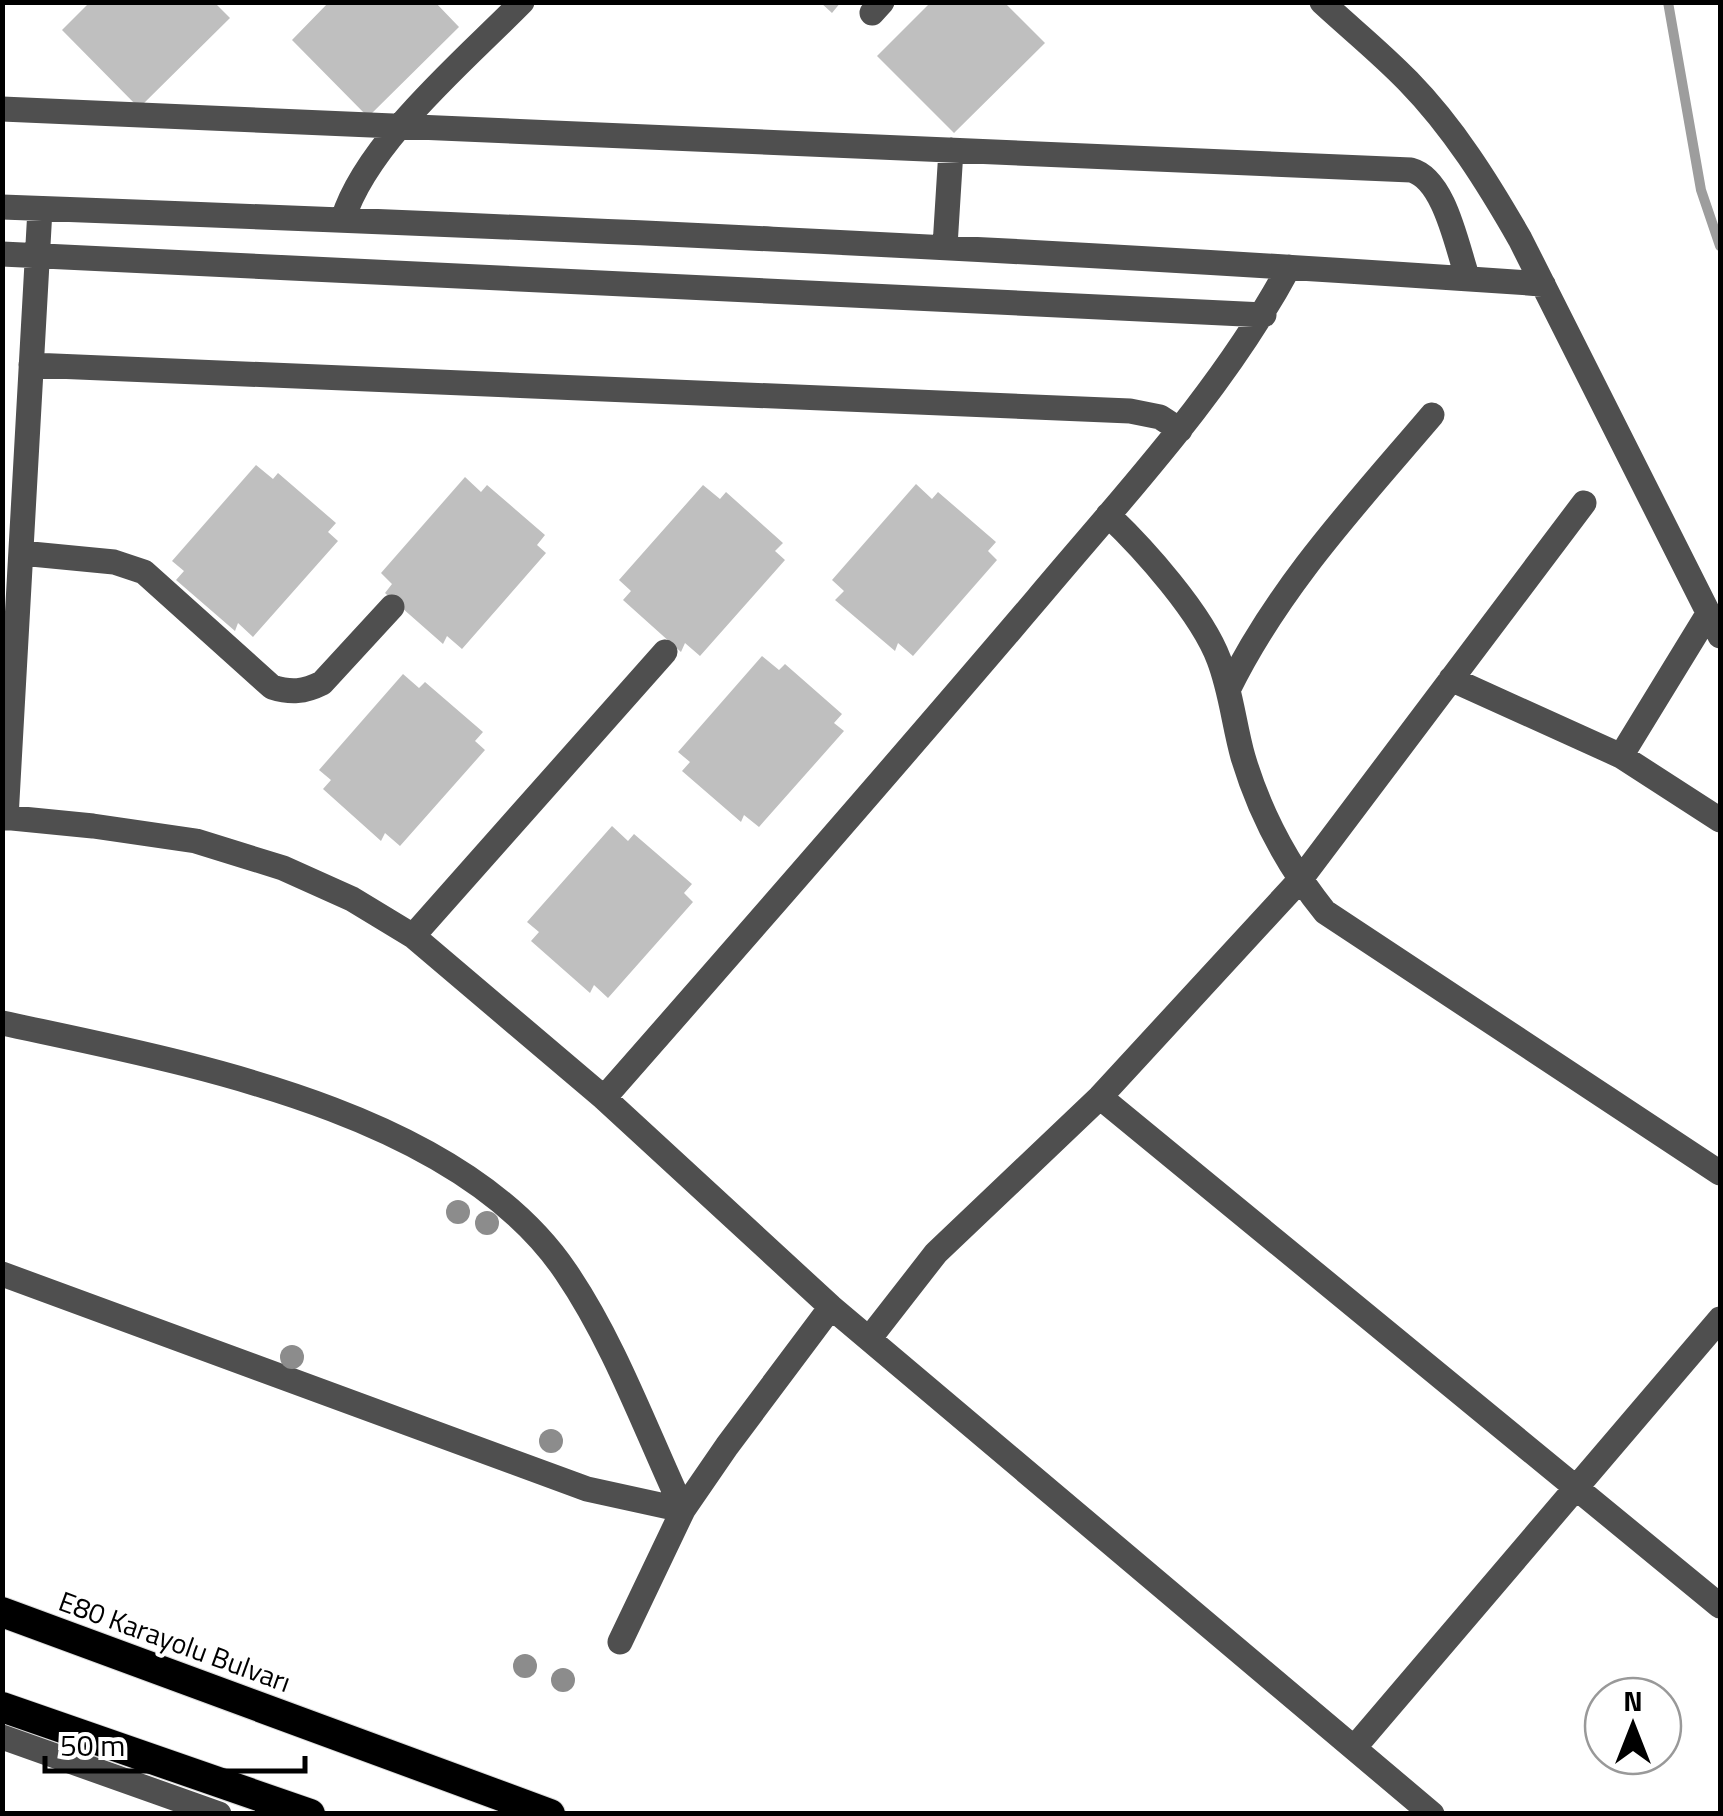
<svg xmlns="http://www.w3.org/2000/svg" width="1723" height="1816" font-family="'Titillium Web',sans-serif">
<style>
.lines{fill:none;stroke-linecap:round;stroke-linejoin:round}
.stream{stroke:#9d9d9d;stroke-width:10}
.building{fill:#bfbfbf}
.highway-casing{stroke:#dbdbdb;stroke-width:32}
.minor{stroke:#4f4f4f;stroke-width:25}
.highway{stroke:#000;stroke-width:30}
.tree{fill:#8c8c8c}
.labels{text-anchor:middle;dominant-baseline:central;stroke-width:8;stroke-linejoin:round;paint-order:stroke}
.street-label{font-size:28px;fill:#000;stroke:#fff}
</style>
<rect width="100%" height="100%" fill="#fff"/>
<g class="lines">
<path class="stream" d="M1668 2 1701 190 1720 246"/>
</g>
<path class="building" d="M90 2H214L230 18 139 108 62 30Z
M329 2H435L459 27 368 117 292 40Z
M820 2H841L832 13Z
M931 2H1004L1045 43 954 133 877 56Z
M256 465 273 479 278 473 336 523 328 532 338 541 253 637 238 623 235 631 176 580 184 571 172 561Z
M465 477 481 492 487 485 545 535 537 545 546 553 462 649 447 636 443 644 385 593 392 584 381 573Z
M916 484 932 499 938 492 996 542 988 551 997 560 913 656 898 643 895 651 835 600 844 591 832 580Z
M703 485 720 499 726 492 783 543 775 551 785 560 700 656 685 643 681 652 623 600 631 591 619 580Z
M762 656 779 670 785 664 842 714 834 723 844 731 759 827 744 815 741 822 682 771 690 762 678 752Z
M403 674 419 688 425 682 483 732 475 741 485 750 400 846 385 833 381 841 323 789 331 780 319 770Z
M612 826 628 841 634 834 692 884 684 893 693 902 608 998 594 985 590 993 531 941 539 932 527 922Z"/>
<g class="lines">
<defs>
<path id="highway" d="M2 1612 550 1814
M2 1707 310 1814"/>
</defs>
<use href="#highway" class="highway-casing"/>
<path class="minor" d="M1322 2C1350 28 1381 53 1408 81 1453 127 1488 183 1520 239L1720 636
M872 13 882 2
M2 109 1411 170C1445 179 1457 248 1468 279
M2 207C516 226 1030 248 1543 284
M343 219C367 142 465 60 522 2
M945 246 951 150
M2 254 1264 315
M31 365 1130 411 1160 417 1180 430
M1108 515C1144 549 1202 614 1219 660 1231 691 1234 725 1243 757 1260 814 1288 866 1325 912L1720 1173
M21 553 114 562 144 572 272 687C291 693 304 692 322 683L392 607
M1451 679 1621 756 1708 614
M1228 690C1279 586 1357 503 1432 415
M1621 756 1720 820
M2 817 93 826 196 841 283 868 352 899 413 936 604 1098 831 1307 1432 1814
M6 818 40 209
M413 936 665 652
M2 1023C182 1062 457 1110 566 1272 615 1344 646 1431 683 1510
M1100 1097 1720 1606
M604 1098C749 933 894 767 1037 599 1126 493 1223 390 1289 267
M2 1274 587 1489 683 1510
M869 1339 936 1253 1100 1097 1300 880 1584 503
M620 1642 683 1510 727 1446 831 1307
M2 1737 219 1814
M1354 1748 1720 1319"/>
<use href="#highway" class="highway"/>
</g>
<g class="tree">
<circle cx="458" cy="1212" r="12"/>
<circle cx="487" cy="1223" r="12"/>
<circle cx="292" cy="1357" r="12"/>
<circle cx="551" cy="1441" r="12"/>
<circle cx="525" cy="1666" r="12"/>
<circle cx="563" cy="1680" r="12"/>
</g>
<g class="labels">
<g class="street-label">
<text transform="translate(175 1641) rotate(20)">E80 Karayolu Bulvarı</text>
</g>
</g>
<rect width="1723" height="1816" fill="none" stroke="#000000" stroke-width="10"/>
<g transform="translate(1633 1726)"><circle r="48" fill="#ffffff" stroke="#999999" stroke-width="2.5"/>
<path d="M0-8L18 38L0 25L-18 38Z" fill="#000000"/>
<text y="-15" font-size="28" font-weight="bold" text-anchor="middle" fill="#000000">N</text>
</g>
<path d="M45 1756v15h260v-15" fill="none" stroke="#000000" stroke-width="5"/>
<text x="60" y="1756" font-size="30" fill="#000000" stroke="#ffffff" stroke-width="8" paint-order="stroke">50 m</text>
</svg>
